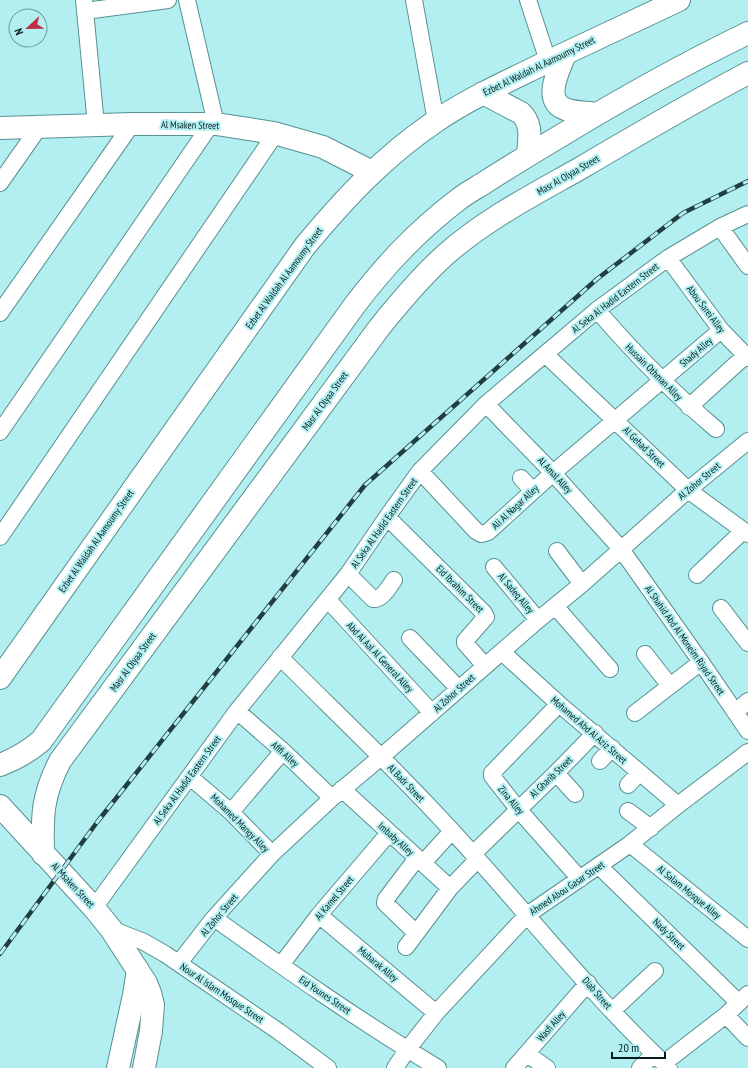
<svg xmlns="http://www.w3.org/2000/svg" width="748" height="1068" font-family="'PT Sans Narrow',sans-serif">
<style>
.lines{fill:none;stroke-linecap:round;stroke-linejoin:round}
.street-casing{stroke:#579192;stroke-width:18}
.secondary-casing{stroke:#579192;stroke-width:24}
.street{stroke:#fff;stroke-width:16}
.secondary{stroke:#fff;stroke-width:22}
.rail-casing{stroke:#213f41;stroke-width:4.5}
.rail{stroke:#b3eff1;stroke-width:3;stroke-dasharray:9;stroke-linecap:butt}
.labels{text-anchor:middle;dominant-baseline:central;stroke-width:4;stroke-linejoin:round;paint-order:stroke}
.street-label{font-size:10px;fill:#041c1d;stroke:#b3eff1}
</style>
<rect width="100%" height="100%" fill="#b3eff1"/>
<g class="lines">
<defs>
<path id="street" d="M84 0 96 125
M187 0 216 124
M414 0 436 121
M528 0 548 61
M85 11 168 0
M0 183 40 126
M720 227 748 266
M668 258 721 330 748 358
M597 310C634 353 672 392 716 429
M0 313 132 124
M545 354 688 490 748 534
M486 404 553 473 621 549 701 662 748 731
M689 407 745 356
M0 432 211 124
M420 471 476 531 481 534 488 532 553 473 721 330
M521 478 533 491
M387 517 484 613 486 617 485 618 465 641V643L485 666
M0 537 276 133
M557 551 582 584
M494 567 538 620
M348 574 373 599C382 600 389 587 394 580
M697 575 743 531
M328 600 432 713
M555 606 610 669
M721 608 748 643
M410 638 459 689
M502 652 559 704 678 805
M645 654 670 686
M280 657C345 722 412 785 473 854 538 926 598 1002 669 1068
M559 704 494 771 492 773V776L518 809 580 879
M237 711 283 751 332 798
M735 712 748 701
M635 713 701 662
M600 761 612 748
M556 773 575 794
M190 777 231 812 272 854
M628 785 639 773
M342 789 450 888
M628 811 651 828
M231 812 283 751
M630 844 748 939
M473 854 556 773 595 733
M423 863 452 831
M599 866 739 1003
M94 908 237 711 348 574 387 517 420 471 486 404 597 310 668 258 720 227 748 214
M319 915 436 1013
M214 918C287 970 361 1022 438 1068
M111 929 144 942 165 954 278 1031 328 1068
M416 933 385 903 386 899 417 858
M406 947 450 888 478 859
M179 963 214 918 272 854 332 798 381 757 538 620 582 584 688 490 748 441
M281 965 319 915 389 833
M612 1011 655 971
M726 1015 748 1038
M527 1054 547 1068
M664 1063 726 1015 748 994
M395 1068 407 1050 436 1013 527 915 630 844 678 805 748 752
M514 1068 588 983
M640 1068 654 1054"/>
<path id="secondary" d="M565 54C560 68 543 98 563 108 572 113 587 112 597 114
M483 93 521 113C533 125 529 139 528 155
M0 128 132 124H216L274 133 323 147 372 172
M0 678 305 246C345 198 384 156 436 121 470 98 508 81 545 63 590 42 634 21 679 0
M0 765C16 759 28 752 41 741L354 306C386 264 417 231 459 199 468 192 478 187 487 181 512 165 537 150 562 135 623 98 684 64 748 33
M0 806 94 908 111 929 146 983 150 993 153 1005 152 1017 151 1031 144 1068
M43 854C42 816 42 796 60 761L379 328C399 303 420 278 444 256 484 220 533 195 579 169 635 136 691 103 748 73
M118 1068 134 995 138 970"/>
</defs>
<use href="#street" class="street-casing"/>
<use href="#secondary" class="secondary-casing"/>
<use href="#street" class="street"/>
<use href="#secondary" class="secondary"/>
<defs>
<path id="rail" d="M0 954 98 821 365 485 597 279 683 213 748 181"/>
</defs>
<use href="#rail" class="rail-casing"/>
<use href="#rail" class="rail"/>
</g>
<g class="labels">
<g class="street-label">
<text transform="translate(539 66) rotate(-26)">Ezbet Al Waldah Al Aamoumy Street</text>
<text transform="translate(190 125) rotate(1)">Al Msaken Street</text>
<text transform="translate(568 175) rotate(-30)">Masr Al Olyaa Street</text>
<text transform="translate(284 278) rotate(-54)">Ezbet Al Waldah Al Aamoumy Street</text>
<text transform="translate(615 298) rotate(-38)">Al Seka Al Hadid Eastern Street</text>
<text transform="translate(706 309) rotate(53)">Abou Sarei Alley</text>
<text transform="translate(696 352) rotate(-41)">Shady Alley</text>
<text transform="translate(654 372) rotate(45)">Hussain Othman Alley</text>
<text transform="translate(325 401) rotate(-54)">Masr Al Olyaa Street</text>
<text transform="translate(644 447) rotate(44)">Al Gehad Street</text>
<text transform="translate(555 475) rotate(47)">Al Amal Alley</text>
<text transform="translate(699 481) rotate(-40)">Al Zohor Street</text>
<text transform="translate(515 507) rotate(-43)">Ali Al Nagar Alley</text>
<text transform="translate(384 523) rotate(-55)">Al Seka Al Hadid Eastern Street</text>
<text transform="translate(96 541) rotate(-55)">Ezbet Al Waldah Al Aamoumy Street</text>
<text transform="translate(460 589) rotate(45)">Eid Ibrahim Street</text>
<text transform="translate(516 593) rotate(50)">Al Sadeq Alley</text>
<text transform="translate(685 640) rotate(55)">Al Shahid Abd Al Moneim Riyad Street</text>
<text transform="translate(380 657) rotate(47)">Abd Al Aal Al General Alley</text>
<text transform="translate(133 662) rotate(-54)">Masr Al Olyaa Street</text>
<text transform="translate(454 693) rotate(-42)">Al Zohor Street</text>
<text transform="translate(589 730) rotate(41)">Mohamed Abd Al Aziz Street</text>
<text transform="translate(285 754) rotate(42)">Afifi Alley</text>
<text transform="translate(551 777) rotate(-44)">Al Gharib Street</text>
<text transform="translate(187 780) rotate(-54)">Al Seka Al Hadid Eastern Street</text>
<text transform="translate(406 783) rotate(46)">Al Badr Street</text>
<text transform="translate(511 800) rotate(50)">Zina Alley</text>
<text transform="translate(240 823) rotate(45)">Mohamed Mangy Alley</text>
<text transform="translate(396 839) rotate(42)">Imbaby Alley</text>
<text transform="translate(73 885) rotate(47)">Al Msaken Street</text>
<text transform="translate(567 888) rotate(-34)">Ahmed Abou Gasar Street</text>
<text transform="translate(689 892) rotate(39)">Al Salam Mosque Alley</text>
<text transform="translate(334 898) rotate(-50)">Al Kamel Street</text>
<text transform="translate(219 915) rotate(-50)">Al Zohor Street</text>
<text transform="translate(669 934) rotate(44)">Nady Street</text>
<text transform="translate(378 964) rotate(40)">Mubarak Alley</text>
<text transform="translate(222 993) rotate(34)">Nour Al Islam Mosque Street</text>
<text transform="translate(597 993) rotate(49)">Diab Street</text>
<text transform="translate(325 995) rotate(34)">Eid Younes Street</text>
<text transform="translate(551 1026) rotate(-49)">Wasfi Alley</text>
</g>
</g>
<g transform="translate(28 28) rotate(248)"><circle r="19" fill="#b3eff1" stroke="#6d9b9c"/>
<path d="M0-3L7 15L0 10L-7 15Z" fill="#bf2e43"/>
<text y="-6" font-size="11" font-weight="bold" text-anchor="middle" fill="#041c1d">N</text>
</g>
<path d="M612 1052v6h53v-6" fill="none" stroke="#041c1d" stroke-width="2"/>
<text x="618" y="1052" font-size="12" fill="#041c1d" stroke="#b3eff1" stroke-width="3" paint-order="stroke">20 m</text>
</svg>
